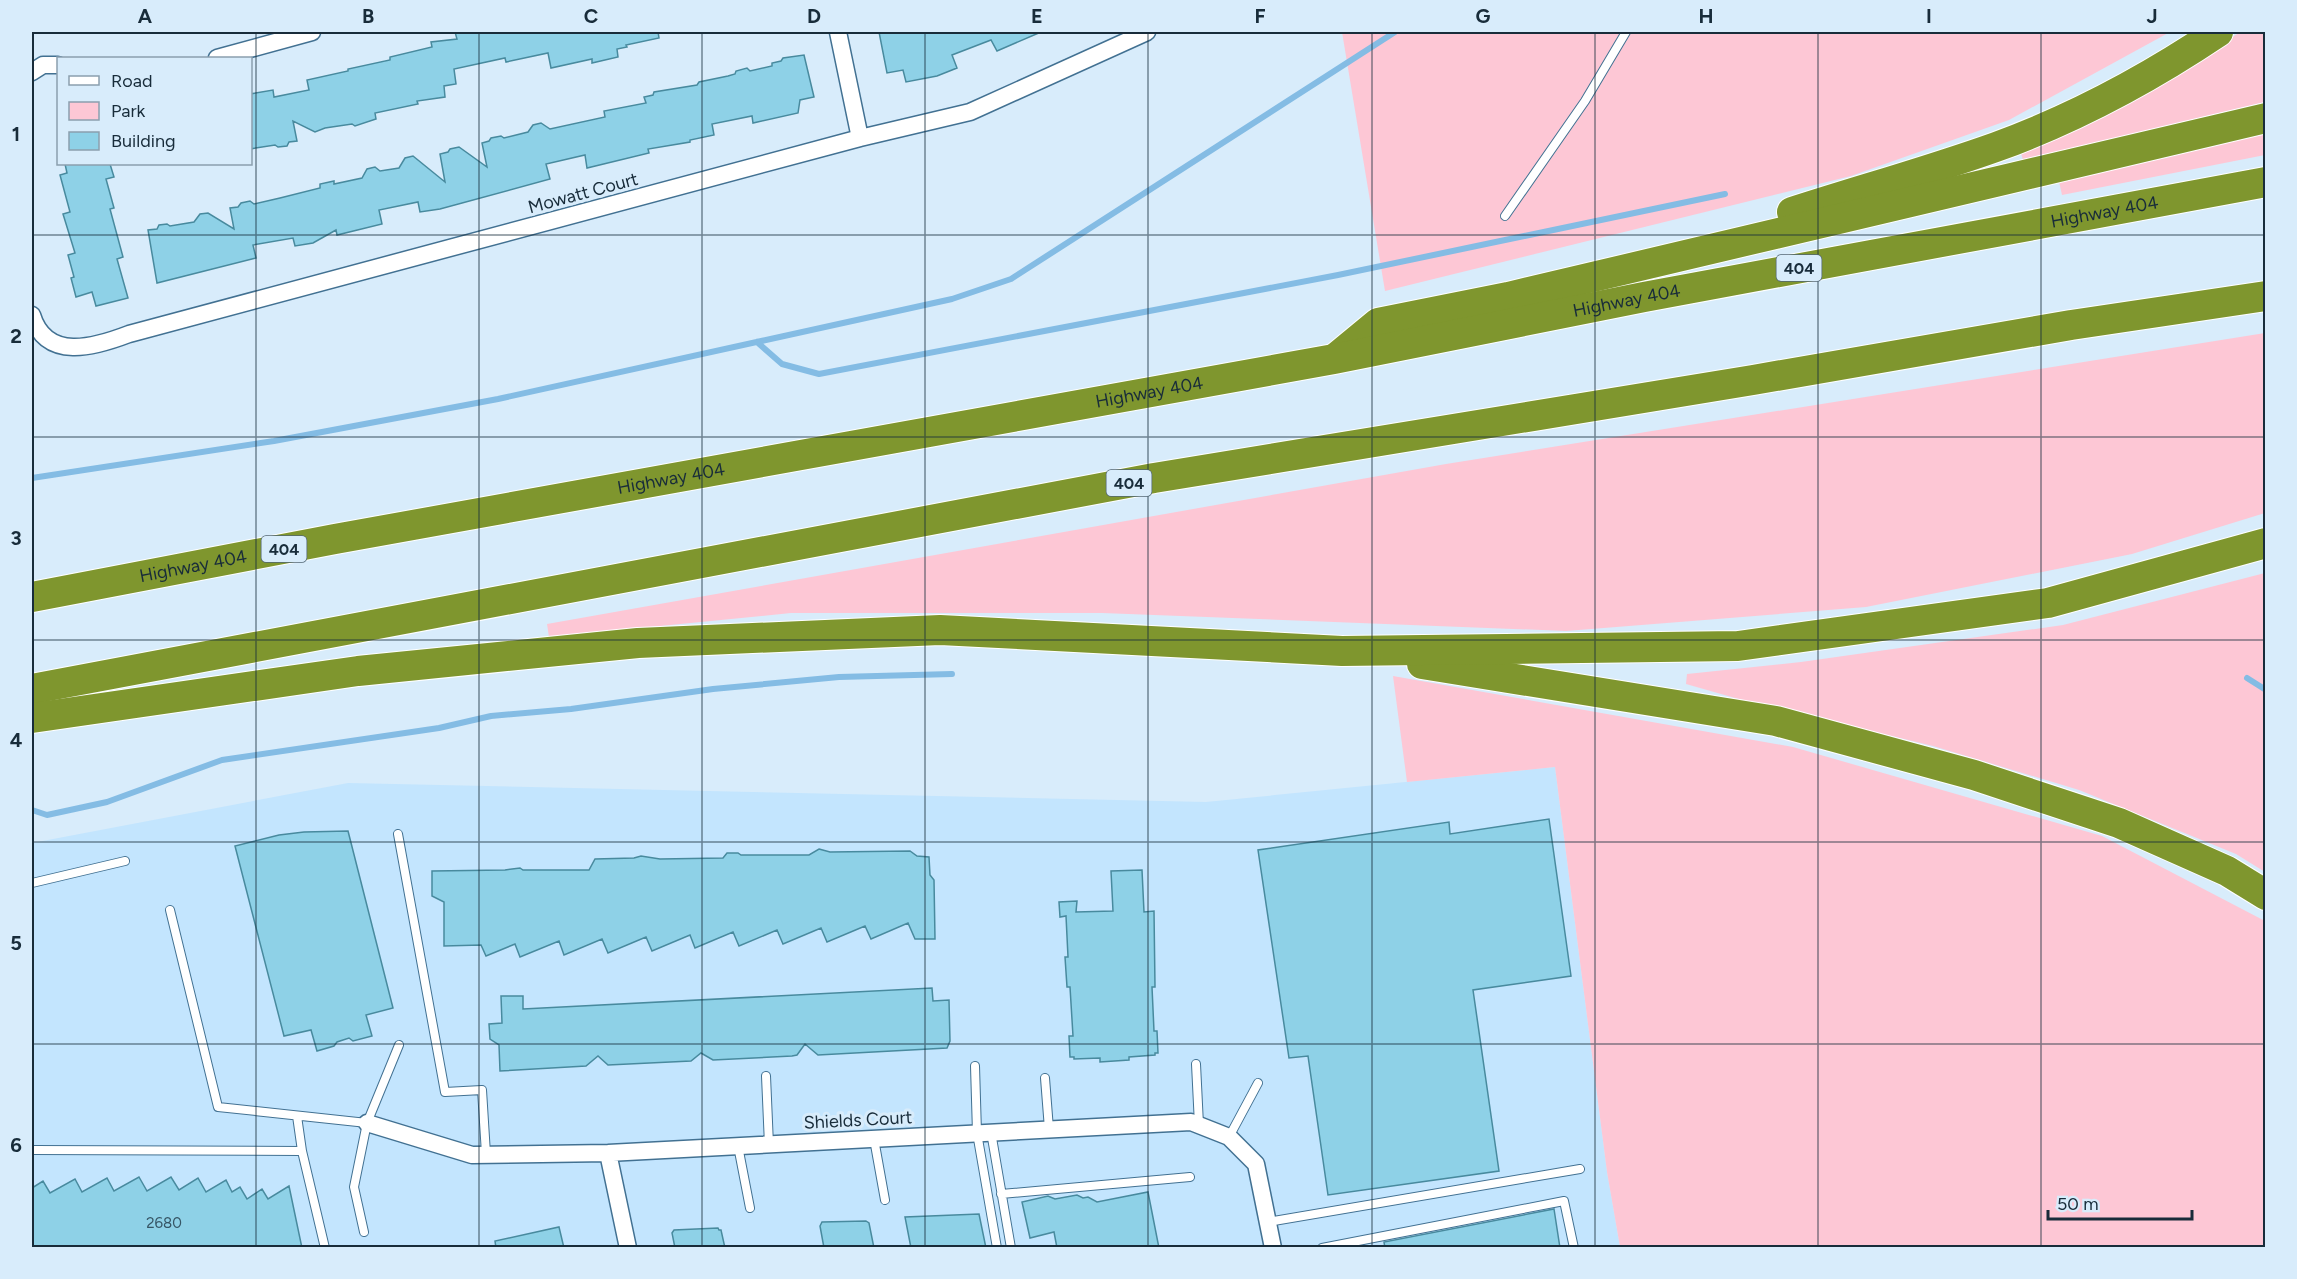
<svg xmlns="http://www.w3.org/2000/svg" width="2297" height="1279" font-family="Figtree,sans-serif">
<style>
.built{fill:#c3e5fe}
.green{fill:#fdc7d5}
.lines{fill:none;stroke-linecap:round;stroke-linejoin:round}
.stream{stroke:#84bce4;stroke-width:6}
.building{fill:#8ed1e7;stroke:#488a9e;stroke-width:1.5}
.lane-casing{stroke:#427192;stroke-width:10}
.street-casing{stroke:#427192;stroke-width:19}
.highway-casing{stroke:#fff;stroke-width:32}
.lane{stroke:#fff;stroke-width:8}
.street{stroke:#fff;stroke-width:16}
.highway{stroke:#7f962e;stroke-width:30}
.grid{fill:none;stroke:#182c3a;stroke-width:1.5;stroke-opacity:0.55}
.labels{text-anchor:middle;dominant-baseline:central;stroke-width:6;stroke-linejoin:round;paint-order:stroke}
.number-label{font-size:15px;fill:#365565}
.shield{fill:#d8ecfb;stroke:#526674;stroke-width:1.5}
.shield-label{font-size:16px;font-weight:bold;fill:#182c3a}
.street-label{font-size:18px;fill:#182c3a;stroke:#d8ecfb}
.neatline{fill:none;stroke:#182c3a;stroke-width:2}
.grid-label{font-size:20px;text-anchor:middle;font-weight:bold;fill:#182c3a}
</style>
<rect width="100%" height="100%" fill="#d8ecfb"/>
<path class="built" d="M1555 767 1607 1172 1620 1247 32 1248V843L348 783 1206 802Z"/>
<path class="green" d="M1342 32H2170L2009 120 1851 176 1385 291Z
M2240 32H2265V102L2023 160 2019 147 2221 45Z
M2265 129V155L2062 195 2058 177Z
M2265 333V513L2132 554 1866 607 1566 631 1102 613H791L549 637 547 624 1446 464Z
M2265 573V872L2236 854 2079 790 1933 746 1735 698 1686 684 1687 674 1801 662 2063 625Z
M1393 676 1793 747 2102 836 2265 921V1247H1620L1607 1172 1555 767 1407 782Z"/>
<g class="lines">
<path class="stream" d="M757 342 782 364 819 374 1338 275 1725 194
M32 478 274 441 498 399 952 299 1011 279 1395 32
M2247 678 2266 690
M32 810 47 815 107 802 222 760 439 728 491 716 571 709 713 689 839 677 952 674"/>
</g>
<path class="building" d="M455 32H658L659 38 626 45 627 47 617 49 618 57 592 63V59L551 68 548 53 506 62 505 58 454 69 456 84 444 86 445 97 417 101 418 104 375 113 376 119 355 126 352 124 325 128 315 132 293 121 297 141 289 142 287 146 278 147 275 145 250 149V94L273 90 274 97 309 90 307 80 348 71V69L390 60V57L432 47 431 42 457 39Z
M879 32H1041L997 51 991 40 952 55 957 68 937 76 906 82 903 70 887 73Z
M804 55 814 97 800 100 798 113 753 123 752 116 712 124 714 135 690 140V142L648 149 649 153 587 168 585 155 546 164 550 179 440 209 420 212 418 202 379 210 382 224 337 235 336 230 313 243 295 246 293 238 253 245 256 258 157 283 148 230 157 229 159 225 167 224 170 226 194 222 200 214 208 213 234 229 230 208 238 207 241 203 250 201 254 204 280 198 320 188V184L334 181V184L362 178 367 169 375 167 380 171 399 168 405 158 413 156 445 182 440 154 448 152 450 149 459 147 487 167 482 143 489 141 491 138 501 136 504 138 528 132 533 125 541 123 550 129 605 117 604 111 646 103 644 97 653 95 654 92 697 85 699 82 728 76 735 74 736 71 747 68 750 71 772 66V63L781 61 783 58Z
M65 164H110L114 177 106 179 114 208 110 209 123 257 117 259 128 298 96 306 92 292 76 297 71 278 74 277 68 255 75 253 63 214 70 212 60 175 67 173Z
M1549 819 1571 976 1473 990 1499 1171 1328 1195 1308 1056 1289 1058 1258 850 1449 822 1450 834Z
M348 831 393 1008 366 1015 372 1036 353 1041 349 1038 337 1042 334 1046 317 1051 311 1030 284 1036 235 846 279 835 304 832Z
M819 849 830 852 910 851 917 856 929 857 930 875 934 880 935 939H915L908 923 871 939 865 926 827 942 821 928 783 944 777 930 739 946 733 932 695 948 690 935 652 951 646 937 608 953 602 939 564 955 559 941 520 957 515 944 486 956 481 945 444 946V902L432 896V871L505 870 520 868 523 870H589L595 859 634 858 641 856 660 859 723 858 727 853H738L741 855H809Z
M1142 870 1144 912 1154 911 1155 987H1152L1154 1031H1157L1158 1053H1155V1055L1129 1057V1060L1100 1062V1058L1074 1059V1057H1070L1069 1036H1073L1070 987H1067L1065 957H1068L1066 916 1060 917 1059 902 1077 901 1076 912 1113 911 1111 871Z
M932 988 933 1001 949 1000 950 1041 947 1048 818 1055 805 1044 797 1055 792 1056 713 1060 701 1053 691 1061 608 1065 598 1056 586 1066 500 1071 499 1045 490 1039 489 1024 502 1023 501 996H523V1009Z
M139 1177 147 1191 171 1177 179 1190 198 1178 206 1192 226 1180 232 1192 240 1187 247 1199 262 1189 268 1199 289 1186 302 1248H32V1188L43 1181 50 1193 75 1179 82 1192 107 1178 114 1191Z
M1148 1192 1159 1248H1057L1054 1232 1030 1238 1022 1202 1048 1196 1055 1199 1077 1195 1083 1198 1088 1197 1097 1202Z
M1554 1209 1560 1248H1385L1384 1242Z
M979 1214 986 1248H911L905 1217Z
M866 1221 869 1223 874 1248H824L820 1226 822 1222Z
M559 1227 564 1248H496L495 1241Z
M718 1228 719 1230H721L725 1248H675L672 1233 674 1230Z"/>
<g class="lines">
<defs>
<path id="lane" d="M1505 216 1585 101 1626 32
M398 834 445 1092 482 1090 486 1154
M32 883 125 861
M170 910 218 1107 367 1123
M1196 1064 1199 1125
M975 1066 977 1133 997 1248
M766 1076 769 1145
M1045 1078 1049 1129
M297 1116 302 1151 325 1248
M991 1132 1011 1248
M1229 1137 1258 1083
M874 1139 885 1200
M738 1146 750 1208
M32 1150 302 1151
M1001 1194 1190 1177
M1268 1222 1580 1169
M364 1232 354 1187 367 1123 399 1045
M1322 1248 1564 1201 1574 1248"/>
<path id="street" d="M838 32 860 138
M217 58 312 32
M32 72 43 65H58
M32 315C46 362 95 347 129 334L860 138 970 112 1147 32
M367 1123 472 1155 608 1153 1191 1122 1229 1137 1256 1164 1273 1248
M608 1153 628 1248"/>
<g id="highway">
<path d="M1792 212C1860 190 1929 171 1996 147 2073 119 2151 77 2218 32"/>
<path d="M1338 356 1378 323 1508 297 2266 118"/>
<path id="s1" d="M32 597 335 539 1334 359 1644 297 2266 182"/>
<path d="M1422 664 1776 721 1974 775 2119 823 2227 871 2266 895"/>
<path d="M32 689 1154 478 1753 380 2071 325 2266 296"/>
<path d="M32 718 358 671 638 643 940 630 1342 651 1738 646 2048 603 2266 543"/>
</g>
</defs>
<use href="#lane" class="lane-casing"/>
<use href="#street" class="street-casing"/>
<use href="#highway" class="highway-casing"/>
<use href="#lane" class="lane"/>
<use href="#street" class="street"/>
<use href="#highway" class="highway"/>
</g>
<path class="grid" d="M256 32V1248M479 32V1248M702 32V1248M925 32V1248M1148 32V1248M1372 32V1248M1595 32V1248M1818 32V1248M2041 32V1248M32 235H2266M32 437H2266M32 640H2266M32 842H2266M32 1044H2266"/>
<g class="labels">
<g class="number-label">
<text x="164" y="1223">2680</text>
</g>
<g class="shield">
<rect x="1776.5" y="255" width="45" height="26" rx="4.5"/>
<rect x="1106.5" y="470" width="45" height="26" rx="4.5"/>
<rect x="261.5" y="536" width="45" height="26" rx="4.5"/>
</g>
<g class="shield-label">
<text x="1799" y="268">404</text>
<text x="1129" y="483">404</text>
<text x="284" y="549">404</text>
</g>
<g class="street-label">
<text transform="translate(583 193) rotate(-15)">Mowatt Court</text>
<text stroke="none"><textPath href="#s1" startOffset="2108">Highway 404</textPath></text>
<text stroke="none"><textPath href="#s1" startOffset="1622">Highway 404</textPath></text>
<text stroke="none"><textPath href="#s1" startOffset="1136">Highway 404</textPath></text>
<text stroke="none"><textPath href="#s1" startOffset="650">Highway 404</textPath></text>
<text stroke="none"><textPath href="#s1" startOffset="164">Highway 404</textPath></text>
<text transform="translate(858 1120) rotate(-3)">Shields Court</text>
</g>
</g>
<rect width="2297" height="1279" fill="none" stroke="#d8ecfb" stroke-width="66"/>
<rect x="57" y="57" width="195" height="108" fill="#d8ecfb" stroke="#8b9fae" stroke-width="1.5"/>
<rect x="69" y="76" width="30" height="9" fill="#ffffff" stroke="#8b9fae" stroke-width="1.5"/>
<text x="111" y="87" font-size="18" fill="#182c3a">Road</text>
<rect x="69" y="102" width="30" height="18" fill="#fdc7d5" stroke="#8b9fae" stroke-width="1.5"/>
<text x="111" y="117" font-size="18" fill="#182c3a">Park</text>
<rect x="69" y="132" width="30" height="18" fill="#8ed1e7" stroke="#8b9fae" stroke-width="1.5"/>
<text x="111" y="147" font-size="18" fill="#182c3a">Building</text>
<path d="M2048 1210v9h144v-9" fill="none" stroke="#182c3a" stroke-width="3"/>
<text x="2057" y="1210" font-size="18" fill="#182c3a" stroke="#d8ecfb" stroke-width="4.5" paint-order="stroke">50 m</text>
<rect x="33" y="33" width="2231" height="1213" class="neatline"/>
<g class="grid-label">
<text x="145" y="23">A</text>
<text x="368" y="23">B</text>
<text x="591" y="23">C</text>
<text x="814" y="23">D</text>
<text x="1037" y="23">E</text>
<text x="1260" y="23">F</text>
<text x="1483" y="23">G</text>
<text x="1706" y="23">H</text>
<text x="1929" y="23">I</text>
<text x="2152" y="23">J</text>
<text x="16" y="141">1</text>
<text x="16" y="343">2</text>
<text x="16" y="545">3</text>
<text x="16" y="747">4</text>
<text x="16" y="950">5</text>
<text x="16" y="1152">6</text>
</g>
</svg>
